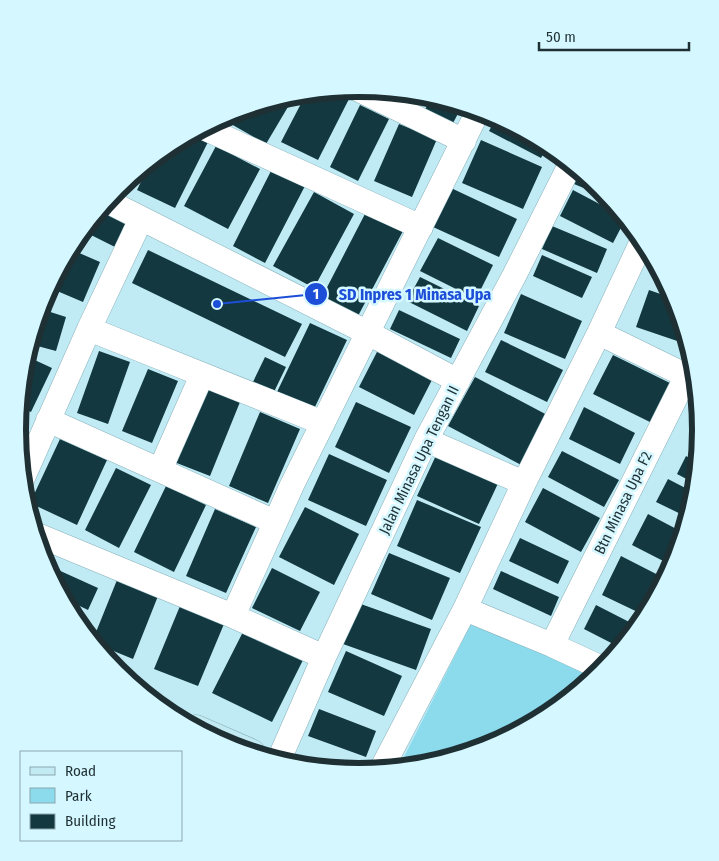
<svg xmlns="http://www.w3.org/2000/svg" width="719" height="861" font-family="'Fira Sans Condensed',sans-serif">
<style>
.green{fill:#8bdbed}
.building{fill:#13383f}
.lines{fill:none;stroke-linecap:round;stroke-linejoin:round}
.street-casing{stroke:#88b1bb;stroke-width:25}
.secondary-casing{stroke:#88b1bb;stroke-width:29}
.street{stroke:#fff;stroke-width:24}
.secondary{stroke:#c2eaf2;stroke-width:28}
.labels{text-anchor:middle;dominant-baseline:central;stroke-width:5;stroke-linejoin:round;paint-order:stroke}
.street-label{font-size:15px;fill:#1f3034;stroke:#d5f7ff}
.rim{fill:none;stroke:#1f3034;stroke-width:6}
.leader{fill:none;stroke:#1d4ed8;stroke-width:2}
.callout-dot{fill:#1d4ed8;stroke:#d5f7ff;stroke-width:2}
.mark-label{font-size:15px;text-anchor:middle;font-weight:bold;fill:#fff}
.callout-label{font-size:16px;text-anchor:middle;font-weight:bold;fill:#1d4ed8;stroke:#d5f7ff;stroke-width:5;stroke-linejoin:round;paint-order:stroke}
</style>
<rect width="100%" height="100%" fill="#c0ebf5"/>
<path class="green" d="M472 622 597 676 549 715 490 747 426 766 398 769Z"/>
<path class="building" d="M337 91 350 97 318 160 281 142 306 94Z
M382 91 423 95 417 108Z
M295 95 266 144 231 124 238 112Z
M431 97 462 106 452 125 424 112Z
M360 105 389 119 358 181 330 167Z
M496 118 548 145 541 158 489 131Z
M399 124 437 139 412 197 374 181Z
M192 134 208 142 175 208 137 190 151 161 170 146Z
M481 140 542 167 523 209 462 183Z
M216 146 260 169 228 229 184 206Z
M273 167 306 184 265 263 233 246Z
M580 171 602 189 610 199 574 184Z
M451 188 517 219 499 257 433 227Z
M573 190 626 218 613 243 560 216Z
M314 192 354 214 314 288 273 266Z
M102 207 134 223 121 250 83 231Z
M366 212 403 231 358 316 322 297Z
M552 226 607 249 597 273 542 249Z
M438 238 493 265 476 299 420 271Z
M70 249 100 262 83 302 50 288Z
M148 250 302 324 285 357 132 283Z
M542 255 592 277 582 298 533 276Z
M420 277 479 306 467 331 407 301Z
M649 290 675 299 689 345 636 327Z
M521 294 582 321 565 359 504 333Z
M41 309 66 317 56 351 30 344Z
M399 310 460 339 451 358 390 329Z
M310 323 347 340 314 409 277 392Z
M501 340 563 370 547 402 485 372Z
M379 348 434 376 414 415 359 387Z
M99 351 130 362 108 424 77 413Z
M613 355 672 384 652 423 593 394Z
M26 356 52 368 31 412 20 407 24 363Z
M265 357 286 367 273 394 252 384Z
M148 369 178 381 152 443 122 431Z
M475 377 551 417 525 467 448 426Z
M200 385 240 402 210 476 169 460Z
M356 402 411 427 389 473 335 447Z
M584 407 635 433 620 464 569 439Z
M260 412 300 429 268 503 229 486Z
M701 424V431L700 448 691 443Z
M60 439 107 460 77 525 30 503Z
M439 449 501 477 479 524 417 496Z
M562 451 619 480 604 507 548 477Z
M329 454 387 480 366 526 308 500Z
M686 456 698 463 696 484 677 474Z
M116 468 151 485 119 548 85 530Z
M668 479 695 493 689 518 656 502Z
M166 486 206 505 174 572 134 552Z
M543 488 600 518 581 552 525 522Z
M417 500 481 527 460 573 397 546Z
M305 507 359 534 334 585 279 557Z
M215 509 256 527 226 593 186 576Z
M648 514 684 533 675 562 673 566 632 545Z
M520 538 569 561 558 584 509 561Z
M389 553 450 578 432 620 371 594Z
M621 556 666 579 646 616 602 595Z
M45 564 98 588 88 610 63 598Z
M272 568 320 592 300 631 252 608Z
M501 571 559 597 551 616 493 589Z
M117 580 158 596 133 659 94 643 92 642Z
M358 603 431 629 416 670 343 644Z
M596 605 639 627 621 648 584 629Z
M180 606 224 624 198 686 154 669Z
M247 624 306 654 272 722 212 693Z
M346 651 402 676 384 716 328 692Z
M319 709 376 731 366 757 308 736Z"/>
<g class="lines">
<defs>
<path id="street" d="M357 89 464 141
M204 128 421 227
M107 201 368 333 458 381
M89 329 323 423
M599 333 697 381
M48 420 275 522
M426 440 524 483
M160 470 202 375
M22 480 89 329 141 219
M35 534 233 616 324 657
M465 609 552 645 604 669
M233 616 292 485 478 111
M552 645 694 361
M278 762 324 657 426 440 514 276 571 163
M381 770 465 609 524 483 599 333 643 239"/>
<path id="secondary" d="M196 729 251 753"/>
</defs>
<use href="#street" class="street-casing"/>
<use href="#secondary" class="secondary-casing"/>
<use href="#street" class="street"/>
<use href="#secondary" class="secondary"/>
</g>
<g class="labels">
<g class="street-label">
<text transform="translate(419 460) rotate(-64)">Jalan Minasa Upa Tengan II</text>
<text transform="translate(623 503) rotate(-64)">Btn Minasa Upa F2</text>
</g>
</g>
<path d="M0 0H719V861H0ZM26 430a333 333 0 1 1 666 0a333 333 0 1 1-666 0Z" fill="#d5f7ff" fill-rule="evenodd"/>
<path class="rim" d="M26 430a333 333 0 1 1 666 0a333 333 0 1 1-666 0Z"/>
<path class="leader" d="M217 304L316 294"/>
<g class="callout-dot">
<circle cx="217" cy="304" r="5"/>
<circle cx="316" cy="294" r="12"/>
</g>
<g class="mark-label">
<text x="316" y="299">1</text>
</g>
<g class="callout-label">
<text x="415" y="300">SD Inpres 1 Minasa Upa</text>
</g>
<rect x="20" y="751" width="162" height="90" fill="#d5f7ff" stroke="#8ca7ae"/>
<rect x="30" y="767" width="25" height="8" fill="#c2eaf2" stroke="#8ca7ae"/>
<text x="65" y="776" font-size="15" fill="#1f3034">Road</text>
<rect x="30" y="788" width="25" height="15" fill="#8bdbed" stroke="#8ca7ae"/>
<text x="65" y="801" font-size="15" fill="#1f3034">Park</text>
<rect x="30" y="814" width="25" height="15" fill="#13383f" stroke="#8ca7ae"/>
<text x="65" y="826" font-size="15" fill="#1f3034">Building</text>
<path d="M539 42v8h150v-8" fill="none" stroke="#1f3034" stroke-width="2.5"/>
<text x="546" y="42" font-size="15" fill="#1f3034" stroke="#d5f7ff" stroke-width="4" paint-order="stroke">50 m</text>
</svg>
